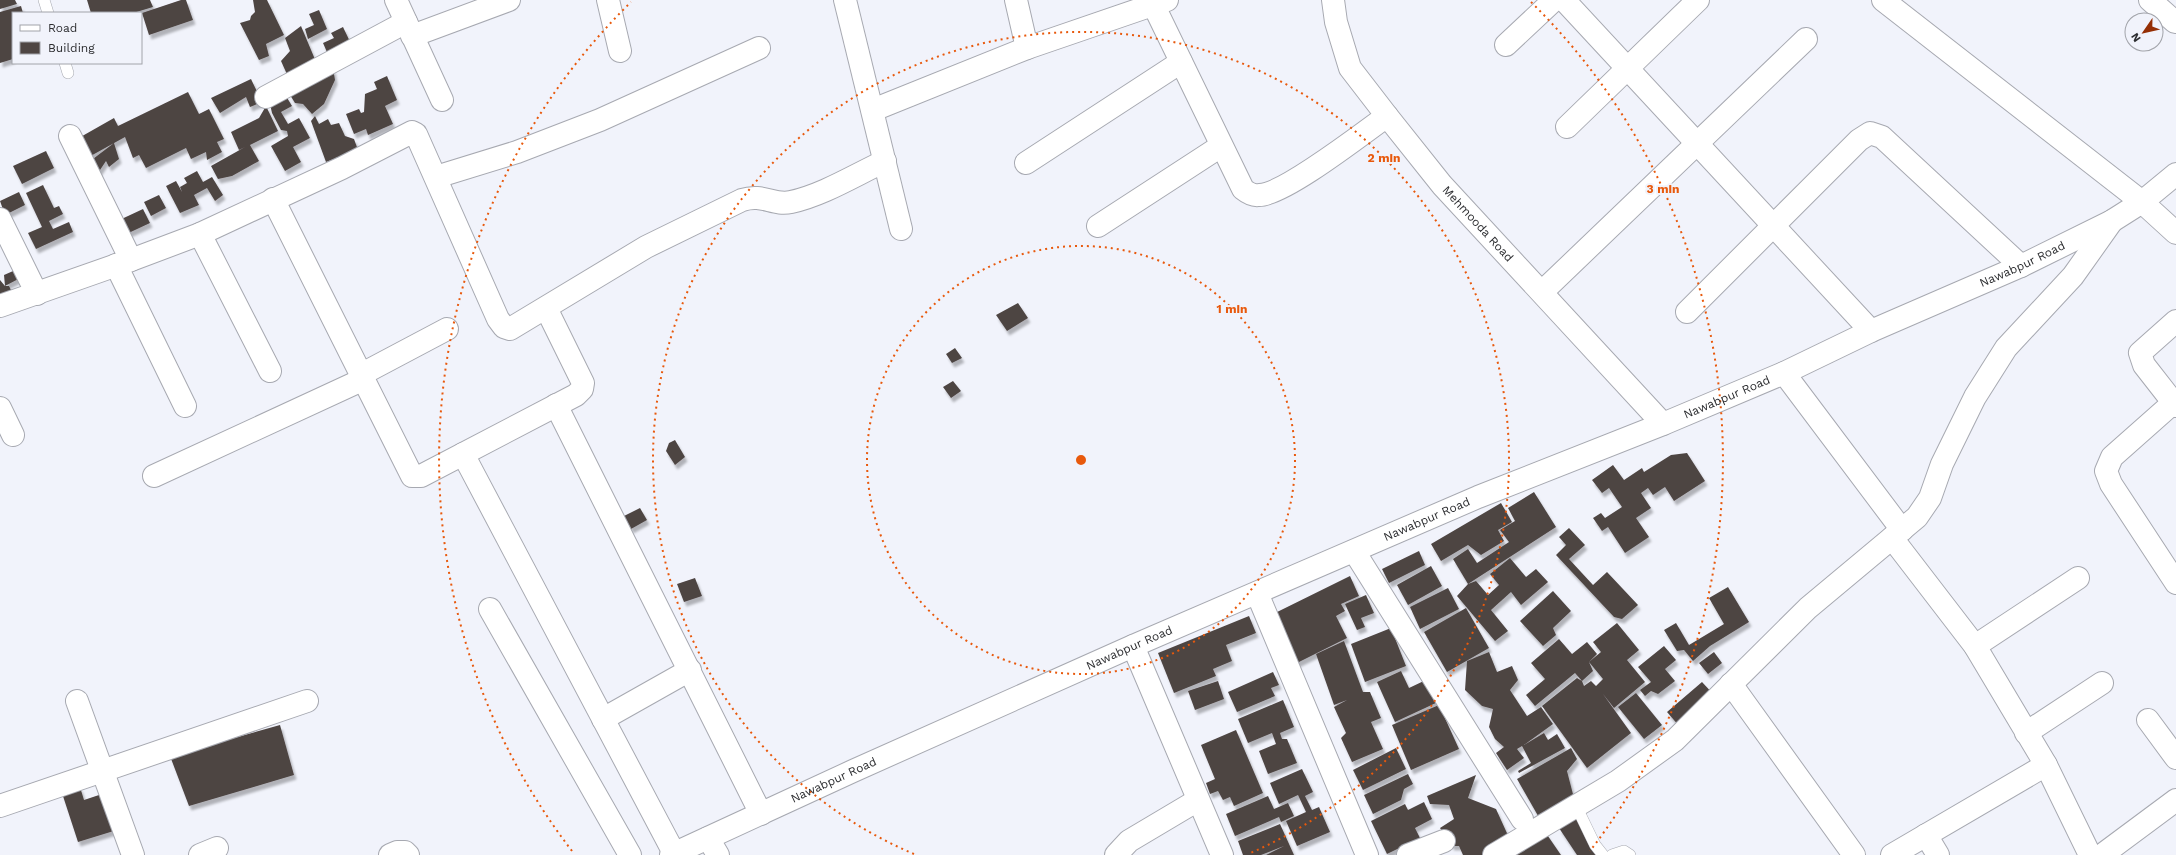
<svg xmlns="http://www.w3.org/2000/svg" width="2176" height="855" font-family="'Work Sans',sans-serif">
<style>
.building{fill:#4e4543;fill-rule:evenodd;filter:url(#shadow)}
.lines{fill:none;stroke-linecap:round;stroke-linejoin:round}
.service-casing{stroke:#a7a9b1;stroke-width:12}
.minor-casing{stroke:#a7a9b1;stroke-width:24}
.tertiary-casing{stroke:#a7a9b1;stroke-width:24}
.service{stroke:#fff;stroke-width:11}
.minor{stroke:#fff;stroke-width:22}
.tertiary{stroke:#fff;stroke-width:22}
.ring{fill:none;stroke:#e8590c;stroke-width:2;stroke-dasharray:2 4}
.labels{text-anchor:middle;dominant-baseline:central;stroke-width:4;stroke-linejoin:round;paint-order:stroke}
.street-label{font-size:12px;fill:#2c2d30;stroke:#f1f3fb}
.centre{fill:#e8590c;stroke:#f1f3fb;stroke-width:2}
.ring-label{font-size:12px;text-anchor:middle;font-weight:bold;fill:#e8590c;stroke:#f1f3fb;stroke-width:4;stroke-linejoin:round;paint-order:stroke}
</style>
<defs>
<filter id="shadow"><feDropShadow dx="2.5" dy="4.5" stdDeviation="1" flood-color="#0004"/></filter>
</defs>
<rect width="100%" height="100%" fill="#f1f3fb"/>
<path class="building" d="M0 0H15L17 4 0 9Z
M87 0H150L153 7 133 13H91Z
M181 0H186L193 20 149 35 142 13Z
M253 0H267L284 35 266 44 269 56 259 60 240 23 250 20 251 16 255 12Z
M21 6 23 13H13V59L0 63V12Z
M319 10 327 29 308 39 305 29 314 25 309 14Z
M301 26 319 69 290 81 281 61 290 51 285 38Z
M343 27 353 48 330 59 323 43 334 38 331 33Z
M333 68 335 80 324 104 312 114 303 104 295 103 290 95Z
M387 76 397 100 385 106 393 124 368 135 366 129 354 134 346 114 359 109 361 113 364 112 365 94 377 89 374 82Z
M251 79 262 102 250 107 246 97 220 113 211 98Z
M188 92 199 114 209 109 224 139 217 142 222 152 207 160 206 152 191 159 186 148 146 168 139 155 133 158 125 137 87 158 77 139 114 118 118 126Z
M286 96 292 106 281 112 288 124 299 118 310 138 293 147 301 162 285 171 271 146 288 136 287 131 281 130 272 113 270 104Z
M266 106 278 131 250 145 259 161 232 176 218 179 211 166 245 147 239 150 231 132 259 118Z
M315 116 319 124 328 119 331 125 339 123 345 136 354 139 358 150 326 162 311 121Z
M114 143 119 159 109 167 106 161 98 173 89 162Z
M46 151 54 168 22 184 13 166Z
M197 171 203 182 212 177 223 195 215 201 207 188 194 195 199 205 180 213 166 186 176 181 182 192 180 187 187 183 184 178Z
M43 185 54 208 59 206 63 214 49 221 53 229 69 222 73 232 36 249 28 233 42 227 26 193Z
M19 192 25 205 5 215 0 201Z
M159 195 166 208 151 216 144 202Z
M143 209 150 223 120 237 113 223Z
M20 268 24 276 5 286 4 275Z
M0 280 5 286H9L15 298 0 294Z
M1018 303 1028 318 1007 331 996 315Z
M955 348 962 358 952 363 946 354Z
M953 381 961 391 951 398 943 387Z
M675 440 685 457 675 465 666 451 669 443Z
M1687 453 1705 481 1674 501 1665 487 1653 495 1648 488 1641 493 1651 508 1636 518 1649 537 1625 553 1608 527 1602 531 1593 518 1601 513 1605 518 1622 507 1609 488 1602 493 1592 480 1613 465 1624 480 1642 468 1644 472 1671 455Z
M1534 492 1556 527 1468 584 1453 559 1468 549 1477 563 1509 542 1500 530 1515 521 1508 508Z
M1501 503 1512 522 1498 530 1504 541 1481 555 1468 545 1441 561 1431 544Z
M640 508 647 520 631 529 624 516Z
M1569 528 1585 545 1569 559 1593 585 1607 572 1638 605 1622 619 1614 617 1556 555 1566 545 1559 537Z
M1419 551 1425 565 1389 583 1382 569Z
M1510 558 1526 577 1536 569 1548 582 1521 605 1511 592 1491 610 1508 631 1495 641 1457 596 1468 584 1476 581 1488 595 1499 585 1490 574Z
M1431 566 1442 586 1408 605 1397 585Z
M1350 576 1359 596 1341 604 1345 611 1336 616 1347 638 1293 665 1269 616Z
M695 578 702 596 684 602 677 584Z
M1728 587 1749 622 1710 646 1693 661 1684 650 1677 651 1664 630 1676 623 1689 645 1724 624 1709 598Z
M1448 588 1459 609 1420 629 1410 607Z
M1553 591 1571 611 1553 628 1556 635 1543 646 1520 621Z
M1366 595 1374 613 1361 618 1365 627 1357 630 1345 604Z
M1466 608 1489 648 1447 672 1424 632Z
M1249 616 1256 633 1226 645 1232 661 1213 669 1216 676 1174 693 1158 653Z
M1617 623 1639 650 1627 660 1645 682 1614 708 1603 694 1631 733 1587 768 1542 706 1577 678 1582 681 1575 673 1535 706 1526 695 1545 679 1531 663 1559 639 1572 654 1587 642 1597 654 1589 662 1601 652 1593 642ZM1589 662 1603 679 1596 686 1591 681 1584 686 1582 681 1593 671Z
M1391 628 1406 666 1365 682 1351 644Z
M1344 641 1363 692H1370L1381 718 1371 722 1383 749 1352 762 1341 738 1346 733 1334 707 1347 700 1334 705 1316 654Z
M1664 646 1676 660 1665 669 1675 681 1658 694 1651 691 1645 696 1640 690 1651 682 1638 667Z
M1489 652 1497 672 1512 666 1518 680 1510 690 1527 716 1541 707 1553 724 1524 745 1544 733 1548 740 1557 734 1565 748 1519 773 1518 771 1531 763 1522 746 1517 749 1524 758 1507 770 1496 753 1504 747 1495 739 1489 727 1493 709 1482 706 1465 690 1467 661Z
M1714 652 1722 663 1708 674 1699 663Z
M1401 671 1409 688 1428 679 1438 702 1395 722 1377 682Z
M1273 672 1279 685 1271 688 1275 696 1237 712 1228 692Z
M1218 681 1224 699 1195 710 1188 691Z
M1702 682 1715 696 1680 727 1667 712Z
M1636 693 1662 725 1644 739 1618 707Z
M1283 700 1294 727 1280 733 1282 739H1287L1297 763 1268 774 1259 751 1276 744 1272 733 1248 743 1238 719Z
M1439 705 1459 749 1411 770 1392 725Z
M280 725 294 775 189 806 170 756Z
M1236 730 1263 793 1234 806 1230 797 1223 800 1218 791 1210 794 1206 783 1215 779 1201 745Z
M1396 748 1406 769 1363 790 1353 770Z
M1571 748 1577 759 1567 771 1575 802 1541 821 1517 779Z
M1302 769 1313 792 1305 796 1312 810 1319 807 1330 832 1297 846 1286 821 1306 812 1298 795 1279 804 1270 783Z
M1408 774 1413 784 1404 789 1401 800 1373 814 1364 795Z
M1476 775 1468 798 1496 809 1511 842 1482 855H1463L1459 846H1452L1440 828 1454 819 1449 805 1430 804 1427 796Z
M80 787 84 800 105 793 117 830 78 842 62 793Z
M1268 796 1274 809 1288 803 1294 816 1281 822 1279 817 1235 836 1226 814Z
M1424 802 1432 819 1415 828 1420 838 1387 854 1371 821 1405 804 1408 810Z
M1580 814 1608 855H1577L1559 828Z
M1539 823 1561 855H1491Z
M1280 824 1294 855H1266L1284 846 1261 855H1243L1238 841Z"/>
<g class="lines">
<defs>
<path id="service" d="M44 0 48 13
M65 63 68 73
M1570 810 1580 814 1595 845 1603 855
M1612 855 1624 851 1630 855"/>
<g id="minor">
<path d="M396 0 442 100"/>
<path d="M608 0 620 51"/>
<path d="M845 0 901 229"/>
<path d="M1016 0 1027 48"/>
<path id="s1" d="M1333 0 1336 22 1350 68 1387 116 1442 185 1663 424"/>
<path d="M1564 0 1871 331"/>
<path d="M1883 0 2142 202 2176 233"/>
<path d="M2150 0 2175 22"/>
<path d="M1153 4 1243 189C1248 193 1253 196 1259 195 1284 195 1363 133 1387 116"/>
<path d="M412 36 509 0"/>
<path d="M1506 45 1554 0"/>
<path d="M266 97 406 22"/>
<path d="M873 110 1027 48 1167 0"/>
<path d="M1567 127 1698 0"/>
<path d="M70 136 131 260"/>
<path d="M1026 163 1181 62"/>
<path d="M436 177 517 152 600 120 759 48"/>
<path d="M273 199 412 476H421L576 395 582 389 583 383 546 308"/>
<path d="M0 219 37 294"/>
<path d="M1098 226 1221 146"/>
<path d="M200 234 270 371"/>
<path d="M116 265 185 406"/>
<path d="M1542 292 1806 39"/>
<path d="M0 306 131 260 200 234 342 168 412 132 416 134 498 319 504 327 510 329 646 247 742 200C763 193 773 206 791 202 823 195 855 175 885 161"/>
<path d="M1687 312 1859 140 1870 133 1882 137 2021 266"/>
<path d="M2176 321 2140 353 2144 365 2176 406"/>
<path d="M1784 373 1902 530"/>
<path d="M362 374 447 329"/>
<path d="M2173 403 2112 457 2106 471 2111 484 2176 583"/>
<path d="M556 405 761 814"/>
<path d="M0 408 13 435"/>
<path d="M463 454 674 853"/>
<path d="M154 476 364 379"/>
<path d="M1892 538 1975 646 2046 765 2090 855"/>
<path d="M1354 551 1522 819"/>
<path d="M1257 593 1367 855"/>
<path d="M490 609 630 855"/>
<path d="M1133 646 1222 855"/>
<path d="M1975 646 2078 578"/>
<path d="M1731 684 1854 855"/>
<path d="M77 701 133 855"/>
<path d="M603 719 690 670"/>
<path d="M2148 720 2176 758"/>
<path d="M2026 733 2102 683"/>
<path d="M0 806 307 701"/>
<path d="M1926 835 1938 855"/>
<path d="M708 838 718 855"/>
<path d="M200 855 217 848"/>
<path d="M390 855 397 852H405L408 855"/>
<path d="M1116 855 1129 841 1198 800"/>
<path d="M1408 855 1444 841"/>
<path d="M1494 855 1618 781 1675 740 1808 608 1917 517 1930 498 1942 464 1975 397 2006 348 2073 276 2112 221"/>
<path d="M1892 855 2046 765"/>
<path d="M2102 855 2176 800"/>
</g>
<g id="tertiary">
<path id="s2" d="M671 855 853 771 1133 646 1478 497 1663 424 1784 373 1871 331 2021 266 2112 221 2142 202 2176 174"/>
</g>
</defs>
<use href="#service" class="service-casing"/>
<use href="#minor" class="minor-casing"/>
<use href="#tertiary" class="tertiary-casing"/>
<use href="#service" class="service"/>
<use href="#minor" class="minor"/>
<use href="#tertiary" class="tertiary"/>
</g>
<g class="ring">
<circle cx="1081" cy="460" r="214"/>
<path d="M914 854A428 428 0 1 1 1248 854"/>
<path d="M572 851A642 642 0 0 1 631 2M1531 2A642 642 0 0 1 1590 851"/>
</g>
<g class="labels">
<g class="street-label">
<text stroke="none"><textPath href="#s1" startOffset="272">Mehmooda Road</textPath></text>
<text stroke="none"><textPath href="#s2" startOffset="1475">Nawabpur Road</textPath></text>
<text stroke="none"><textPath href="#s2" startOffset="1151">Nawabpur Road</textPath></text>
<text stroke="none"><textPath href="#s2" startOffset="827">Nawabpur Road</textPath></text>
<text stroke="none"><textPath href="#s2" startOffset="503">Nawabpur Road</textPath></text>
<text stroke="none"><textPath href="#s2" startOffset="179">Nawabpur Road</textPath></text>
</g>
</g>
<circle cx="1081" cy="460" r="6" class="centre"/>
<g class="ring-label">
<text x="1384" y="162">2 min</text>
<text x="1663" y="193">3 min</text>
<text x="1232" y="313">1 min</text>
</g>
<rect x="12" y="12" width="130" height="52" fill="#f1f3fb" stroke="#a2a4aa"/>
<rect x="20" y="25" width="20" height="6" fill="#ffffff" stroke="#a2a4aa"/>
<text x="48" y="32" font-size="12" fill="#2c2d30">Road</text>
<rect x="20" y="42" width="20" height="12" fill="#4e4543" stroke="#a2a4aa"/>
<text x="48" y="52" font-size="12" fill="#2c2d30">Building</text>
<g transform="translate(2144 32) rotate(236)"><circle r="19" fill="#f1f3fb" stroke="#a2a4aa"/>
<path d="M0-3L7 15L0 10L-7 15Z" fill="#952f05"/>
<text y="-6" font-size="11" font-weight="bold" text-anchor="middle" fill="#2c2d30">N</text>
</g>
</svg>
